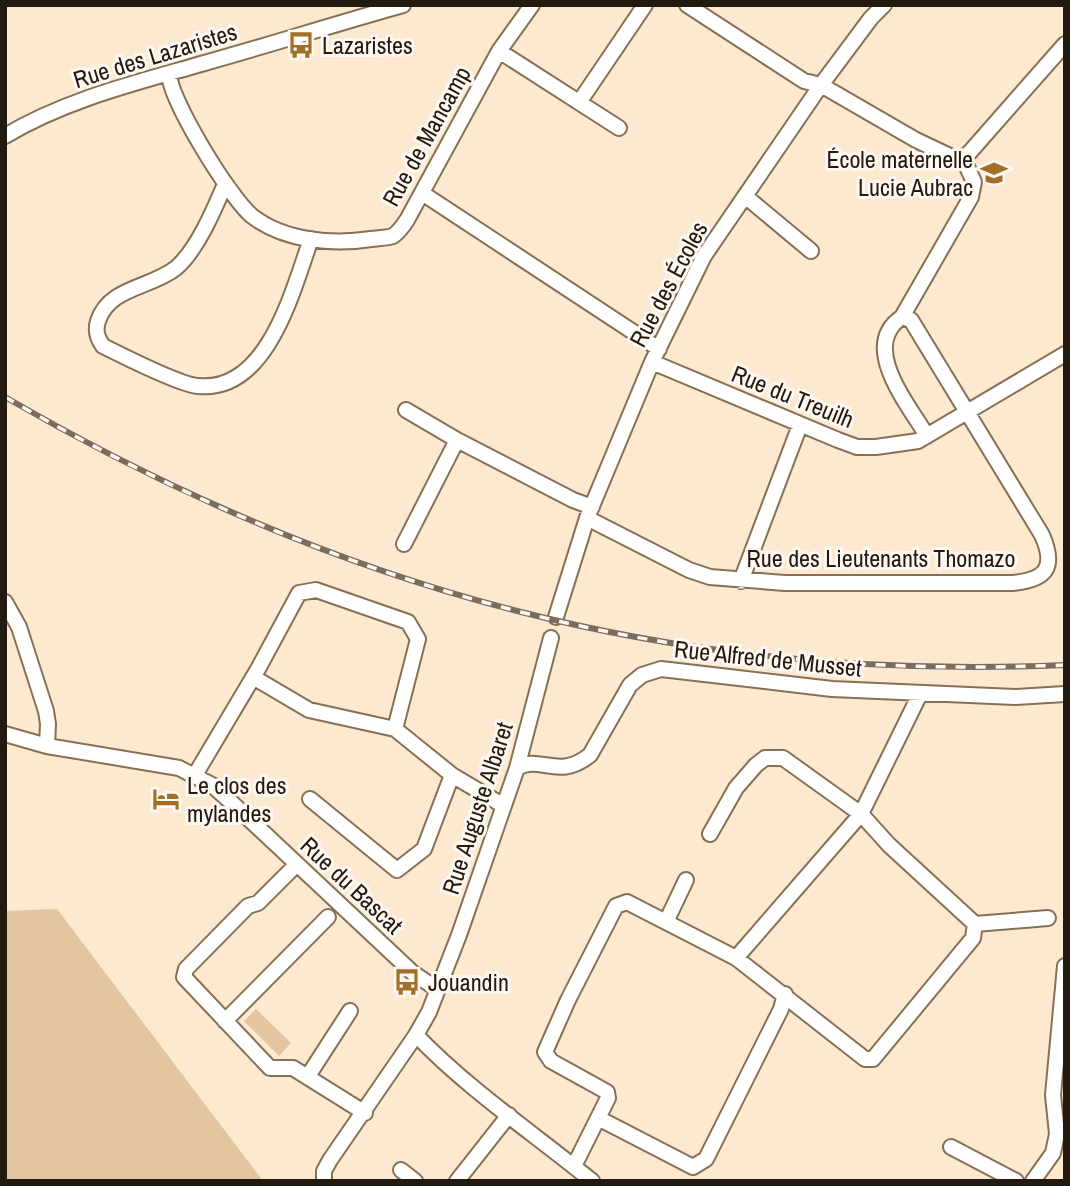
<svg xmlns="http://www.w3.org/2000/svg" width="1070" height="1186" font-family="'Archivo Narrow',sans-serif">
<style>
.green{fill:#e3c5a0}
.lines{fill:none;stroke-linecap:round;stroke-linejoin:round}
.minor-casing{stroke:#877155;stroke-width:18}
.minor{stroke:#fff;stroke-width:14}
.rail-casing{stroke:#7b6d5d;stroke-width:6}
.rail{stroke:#fdf8f2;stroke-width:3.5;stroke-dasharray:10;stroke-linecap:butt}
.labels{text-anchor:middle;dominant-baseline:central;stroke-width:6;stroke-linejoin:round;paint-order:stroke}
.poi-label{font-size:24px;fill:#231a0f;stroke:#fdf8f2;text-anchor:start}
.street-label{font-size:24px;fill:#231a0f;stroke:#fdf8f2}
</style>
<rect width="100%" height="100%" fill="#fde8d0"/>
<path class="green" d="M57 909 263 1181H5V911Z
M256 1009 291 1043 279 1056 244 1021Z"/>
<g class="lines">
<defs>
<path id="minor" d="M687 5 804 81 821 85 916 140 956 159 963 158 970 152 1065 44
M499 51 619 128
M169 73C169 99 230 198 252 216 284 241 333 245 371 239 378 238 387 238 393 236 399 232 403 226 407 220L499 51 532 5
M580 101 645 5
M5 136C65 100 135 83 201 64 269 45 335 24 403 5
M225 184C214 210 197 250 176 268 151 288 109 287 98 321 95 331 97 338 103 346 121 355 180 385 198 386 268 393 293 289 311 239
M422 193 659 349
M745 196 811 251
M652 362 838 440 857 447H876L918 441 1065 354
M406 410 457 440 573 500 592 507
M927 436C908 404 859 346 902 317L971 197 974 182 963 158
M587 518 689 570 710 577 785 583H1012C1047 580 1056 567 1042 535L911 320 902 317
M404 544 457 440
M741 581 800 425
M5 602 19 627 46 711 48 724 47 746
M556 617 587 518 652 362 704 256 821 85 871 18 884 5
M253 677 309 710 395 729
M5 734 47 746 179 768 212 785 232 803 413 973 437 989
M517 768C540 754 558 781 590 755L630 685 642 675 661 669 832 689 1015 697 1065 694
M195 775 258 669 299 593 316 590 408 622 418 639 395 729 452 775
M310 799 397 870 424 849 452 775 504 806
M710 834 736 788 756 765 765 758H783L861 814 889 845 975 924 1048 918
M297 864 258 903 248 906 186 969 184 977 270 1068H293L365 1113
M666 922 686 880
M736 958 861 814 920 694
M225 1021 328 917
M416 1035C469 1090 533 1133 592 1181
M308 1076 350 1011
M598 1118 693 1167 706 1159 781 1009 785 994
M951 1147 1016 1181
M574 1166 608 1098 607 1092 551 1061 545 1052 568 1000 616 906 627 902 736 958 865 1059H873L973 938 975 924
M401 1170 415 1181
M324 1181V1171L330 1160 416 1035 429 1012 459 935 517 768 551 638
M457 1181 509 1115
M1033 1181 1053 1153 1057 1134 1053 1095 1065 966"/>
</defs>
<use href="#minor" class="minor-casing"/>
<use href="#minor" class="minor"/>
<defs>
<path id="rail" d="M5 397C342 592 675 682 1065 665"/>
</defs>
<use href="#rail" class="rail-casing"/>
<use href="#rail" class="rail"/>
</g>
<defs>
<symbol id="bus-bare" viewBox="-9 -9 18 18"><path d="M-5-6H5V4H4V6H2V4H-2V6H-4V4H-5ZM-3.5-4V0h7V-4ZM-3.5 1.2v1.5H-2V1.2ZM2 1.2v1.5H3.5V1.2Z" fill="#a16f25" stroke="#fdf8f2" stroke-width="2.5" paint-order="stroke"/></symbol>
<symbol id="school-bare" viewBox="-9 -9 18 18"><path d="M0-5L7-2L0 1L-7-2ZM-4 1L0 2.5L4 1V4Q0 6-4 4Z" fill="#a16f25" stroke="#fdf8f2" stroke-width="2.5" paint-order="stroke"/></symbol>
<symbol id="hotel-bare" viewBox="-9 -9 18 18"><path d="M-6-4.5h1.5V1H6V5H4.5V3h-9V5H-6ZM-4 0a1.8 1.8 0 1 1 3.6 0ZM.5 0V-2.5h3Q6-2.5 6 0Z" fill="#a16f25" stroke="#fdf8f2" stroke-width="2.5" paint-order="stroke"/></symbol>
</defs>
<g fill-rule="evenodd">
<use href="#bus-bare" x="282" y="26" width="38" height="38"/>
<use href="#school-bare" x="975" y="154" width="38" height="38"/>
<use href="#hotel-bare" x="147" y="780" width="38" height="38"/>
<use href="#bus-bare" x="388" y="963" width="38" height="38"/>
</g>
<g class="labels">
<g class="poi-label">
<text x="322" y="45">Lazaristes</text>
<text x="973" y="159" text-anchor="end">École maternelle<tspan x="973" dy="28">Lucie Aubrac</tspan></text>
<text x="187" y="785">Le clos des<tspan x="187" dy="28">mylandes</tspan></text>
<text x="428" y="982">Jouandin</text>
</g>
<g class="street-label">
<text transform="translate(155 55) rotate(-17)">Rue des Lazaristes</text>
<text transform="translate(426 136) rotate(-61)">Rue de Mancamp</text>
<text transform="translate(668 284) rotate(-62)">Rue des Écoles</text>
<text transform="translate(793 396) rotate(22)">Rue du Treuilh</text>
<text x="881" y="558">Rue des Lieutenants Thomazo</text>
<text transform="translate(768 658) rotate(6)">Rue Alfred de Musset</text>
<text transform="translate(477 808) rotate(-72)">Rue Auguste Albaret</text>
<text transform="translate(352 885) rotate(43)">Rue du Bascat</text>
</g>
</g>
<rect width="1070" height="1186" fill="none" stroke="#231a0f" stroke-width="14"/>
</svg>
